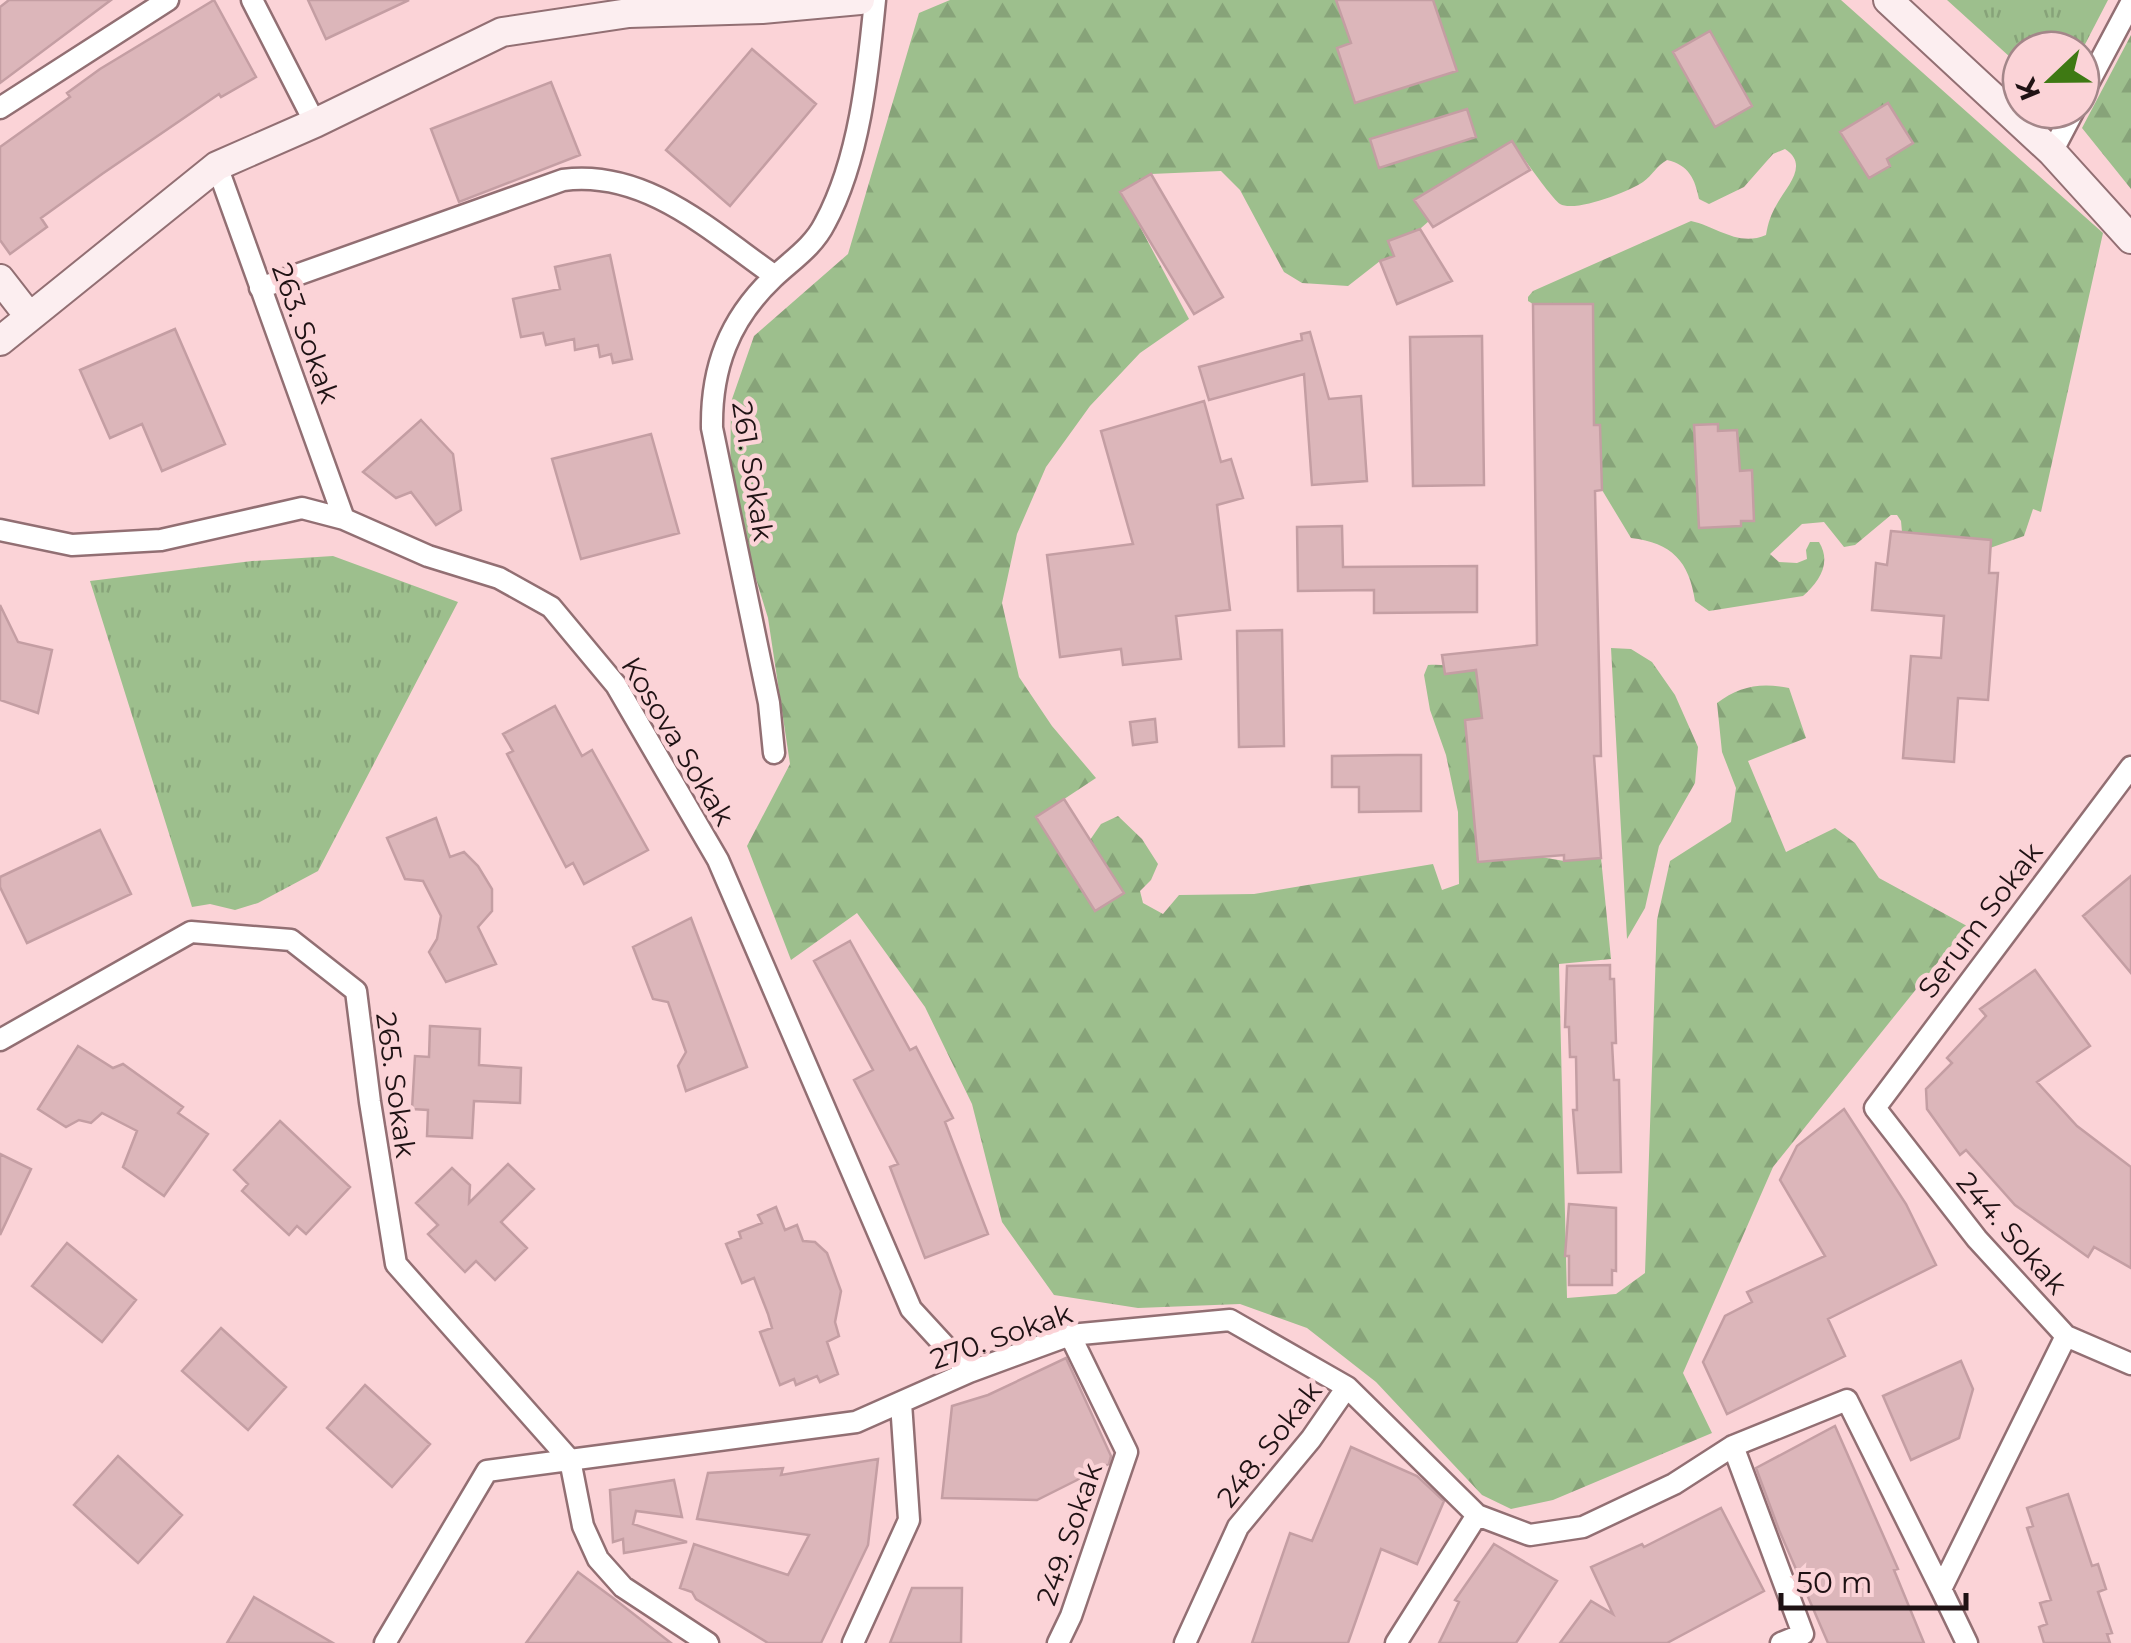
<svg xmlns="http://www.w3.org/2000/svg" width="2131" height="1643" font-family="Montserrat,sans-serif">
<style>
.forest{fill:url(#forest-firs)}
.park{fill:url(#park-tufts)}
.building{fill:#dcb6ba;stroke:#c49ea3;stroke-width:2.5}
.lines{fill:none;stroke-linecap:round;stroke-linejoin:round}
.street-casing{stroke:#926f73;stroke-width:25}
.secondary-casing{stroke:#926f73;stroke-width:32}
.street{stroke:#fff;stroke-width:20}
.secondary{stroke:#fceef0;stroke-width:28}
.labels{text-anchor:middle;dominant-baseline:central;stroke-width:9;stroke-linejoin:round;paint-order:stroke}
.street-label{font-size:28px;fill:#1f1214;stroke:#fbd3d7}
</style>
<defs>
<pattern id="forest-firs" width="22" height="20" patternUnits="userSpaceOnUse" patternTransform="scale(2.5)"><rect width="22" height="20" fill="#9dbf8d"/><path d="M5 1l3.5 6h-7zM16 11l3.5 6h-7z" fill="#87a379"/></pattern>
<pattern id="park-tufts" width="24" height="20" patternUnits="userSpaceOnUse" patternTransform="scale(2.5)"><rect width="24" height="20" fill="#9dbf8d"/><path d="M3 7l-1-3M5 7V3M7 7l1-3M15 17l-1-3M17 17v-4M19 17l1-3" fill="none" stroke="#87a379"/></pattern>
</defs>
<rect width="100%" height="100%" fill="#fbd3d7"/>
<path class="forest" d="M950 0H1841L2103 233 2041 512 2033 509 2024 536 1990 548V540L1902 532 1901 521 1897 515H1891L1855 545 1844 547 1824 522 1802 524 1770 554 1779 562 1797 563 1807 559 1806 550 1810 542H1819C1832 563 1819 582 1803 596L1709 611 1695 601C1689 561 1672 543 1631 538L1602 490 1600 425H1583L1594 412 1593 304H1533L1528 301V297L1533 291 1691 221C1718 227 1738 247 1766 235 1768 223 1771 214 1777 204 1786 187 1810 165 1785 149L1773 154 1744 187 1709 204 1699 199C1695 179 1689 165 1667 160 1656 166 1653 175 1643 182 1630 191 1575 213 1560 204 1551 198 1520 153 1512 142L1414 200 1429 221 1421 228 1388 241 1394 256 1380 261 1348 286 1302 283 1284 272 1240 190 1221 171 1151 174 1121 191 1189 319 1140 353 1090 406 1046 467 1017 534 1002 603 1019 677 1052 726 1096 778 1037 817 1095 911 1123 893 1090 840 1101 824 1118 816 1142 839 1158 864 1151 880 1140 891 1143 903 1163 914 1179 895 1254 894 1433 864 1442 890 1459 884 1458 812 1446 755 1430 710 1424 675 1428 665C1461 663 1487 675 1517 687L1512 647 1542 644 1528 714 1465 720 1478 862 1541 857 1564 861 1601 858 1611 959 1559 964 1567 1298 1616 1294 1645 1273 1657 920 1670 861 1731 822 1736 788 1722 752 1717 703C1739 686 1761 682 1789 688L1806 738 1748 761 1786 852 1835 828 1855 843 1879 878 1967 926 1773 1167 1683 1373 1712 1433 1553 1500 1511 1509 1482 1495 1376 1382 1307 1328 1240 1304 1138 1308 1054 1295 1002 1222 972 1104 925 1007 857 913 791 960 747 846 790 764 768 618 730 494 731 402 754 336 848 254 919 13Z
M2131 35V189L2082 128Z
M1611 648 1631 649 1652 662 1675 695 1698 747 1695 783 1659 846 1645 908 1627 939Z"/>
<path class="park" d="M1947 0H2108L2081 52 2021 50V67Z
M333 556 458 602 318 871 258 903 235 910 210 904 192 907 90 581 252 561Z"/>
<path class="building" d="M9 0H111L0 83V7Z
M214 0 256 77 221 97 219 94 102 174 41 218 47 227 10 254 0 240V147L70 97 67 93 100 69Z
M308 0H409L326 39Z
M1336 0H1433L1457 71 1355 103 1337 48 1351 43Z
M1710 31 1752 106 1715 127 1673 52Z
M752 49 816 104 730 206 666 150Z
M551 82 580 155 459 202 431 129Z
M1888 103 1913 143 1887 159 1890 166 1869 178 1840 132Z
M1467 109 1476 137 1379 168 1370 139Z
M1512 141 1530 170 1433 227 1414 200Z
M1151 174 1223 297 1194 314 1120 192Z
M1420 229 1452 281 1397 304 1380 261 1394 256 1388 241Z
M610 255 632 359 613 363 611 354 600 357 598 345 575 350 574 339 546 345 543 333 521 337 513 299 560 289 555 267Z
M1533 304H1593L1594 425H1600L1602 490 1595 491 1601 756H1594L1601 858 1564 861V855L1478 862 1465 720 1482 718 1476 670 1445 674 1442 655 1537 645Z
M175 329 225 444 162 471 142 424 110 438 80 370Z
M1310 332 1329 399 1361 396 1367 481 1312 485 1304 374 1209 400 1199 367 1302 340 1301 334Z
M1482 336 1484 485 1413 486 1410 337Z
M1204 401 1221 462 1231 459 1243 498 1217 505 1230 610 1176 616 1181 659 1123 665 1121 649 1060 657 1047 555 1133 544 1101 431Z
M421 420 453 454 461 510 436 525 411 492 396 498 363 472Z
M1718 424V431L1737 430 1740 471 1752 470 1754 521H1741V526L1699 528 1694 425Z
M651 434 679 533 581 559 552 459Z
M1342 526 1343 567 1477 566V612L1374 613V590L1298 591 1297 527Z
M1891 531 1991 540 1989 573H1998L1988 700 1958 698 1954 762 1903 758 1911 656 1941 658 1944 616 1872 610 1876 563 1887 565Z
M0 605 18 642 52 650 38 713 0 700Z
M1282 630 1284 746 1239 747 1237 631Z
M555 706 582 756 592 750 648 850 584 884 573 863 566 867 507 754 513 751 503 734Z
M1155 719 1157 742 1133 745 1130 722Z
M1397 755H1421V811L1359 812V787H1332V756Z
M1064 799 1124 893 1095 911 1036 817Z
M436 818 450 857 464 852 478 866 492 889V911L478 927 496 964 446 982 429 952 437 939 441 916 423 881 405 879 387 838Z
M100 830 131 894 27 943 0 887V877Z
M2131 876V973L2083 916Z
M691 918 747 1067 686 1091 678 1066 686 1052 668 1002 653 999 633 947Z
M850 941 910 1050 916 1047 953 1118 945 1122 988 1234 925 1258 890 1167 898 1164 854 1080 873 1070 814 961Z
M1610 965V979H1614L1616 1043H1612L1614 1080H1619L1621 1172 1578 1173 1573 1110H1577L1576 1057H1570L1569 1027H1565L1567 966Z
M2035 970 2090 1046 2037 1082 2077 1126 2131 1167V1268L2094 1247 2088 1257 2015 1205 1966 1150 1960 1155 1927 1109 1926 1089 1952 1063 1947 1058 1986 1016 1980 1009Z
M430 1026 480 1029 479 1065 521 1068 520 1103 474 1101 472 1138 427 1136 428 1110 412 1109 415 1056 429 1057Z
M78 1046 113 1068 123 1064 183 1107 178 1113 208 1134 164 1196 123 1167 137 1131 102 1113 91 1123 79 1120 66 1127 38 1109Z
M1844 1109 1906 1204 1936 1265 1828 1319 1845 1356 1727 1414 1703 1362 1725 1316 1752 1302 1747 1292 1825 1256 1780 1180 1797 1146Z
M280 1121 350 1187 306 1234 297 1226 289 1235 242 1191 248 1184 234 1170Z
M0 1154 31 1169 0 1235Z
M508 1164 534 1189 501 1222 527 1248 495 1280 476 1261 465 1272 428 1234 438 1225 416 1203 452 1168 470 1185 469 1203Z
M1569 1204 1616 1208V1271L1612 1270V1285H1569V1256H1565Z
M776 1207 785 1230 797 1225 803 1241 815 1242 827 1253 841 1291 835 1322 839 1336 827 1342 838 1374 820 1382 817 1376 796 1385 794 1379 780 1385 760 1332 772 1328 768 1314 754 1278 742 1283 726 1244 741 1238 739 1232 762 1223 758 1215Z
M67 1243 136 1300 102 1342 32 1286Z
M221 1328 286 1387 248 1430 182 1371Z
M1066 1358 1111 1456 1109 1464 1037 1500 942 1498 952 1406 988 1395Z
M1961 1361 1973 1389 1959 1438 1911 1460 1883 1396Z
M365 1385 430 1444 392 1487 327 1428Z
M1835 1426 1898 1569 1894 1570 1924 1643H1828L1779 1530 1756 1468Z
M1351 1447 1417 1476 1444 1501 1417 1564 1381 1549 1348 1643H1252L1290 1533 1312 1541Z
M118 1456 182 1515 138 1563 74 1505Z
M878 1459 868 1545 821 1643H768L696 1599 692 1592 680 1588 694 1544 788 1575 809 1535 697 1519 708 1473 783 1468 781 1475Z
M674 1480 682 1517 636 1511 633 1524 687 1542 624 1553 623 1539 613 1542 610 1490Z
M2068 1494 2092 1566 2098 1564 2106 1589 2098 1592 2112 1633 2107 1634 2110 1643H2044L2039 1627 2047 1624 2040 1603 2051 1600 2027 1528 2033 1526 2027 1508Z
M1721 1508 1764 1591 1667 1643H1560L1591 1601 1613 1614 1591 1567 1642 1544 1644 1547Z
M1494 1544 1557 1581 1516 1643H1439L1459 1602 1455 1600Z
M578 1572 613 1598 671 1643H526Z
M912 1588H962L961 1643H890Z
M254 1597 333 1643H227Z"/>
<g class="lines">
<defs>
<path id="street" d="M252 0 315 123
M2081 97 2131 3
M0 108 168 0
M2052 152 2074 110
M217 166 344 519
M260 288 563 180C646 169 712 232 775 276
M0 530 72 545 161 540 302 508 344 519 428 556 499 578 551 607 616 685 718 860 911 1309 969 1372
M774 753 769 703 712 428C711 368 729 320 773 278 792 260 813 247 825 223 860 158 868 72 875 0
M2131 767 1875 1108 1977 1239 2066 1336 2131 1364
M0 1040 191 932 291 940 356 991 370 1102 396 1264 570 1460 583 1526 598 1559 623 1587 708 1643
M1733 1446 1803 1634 1781 1643
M385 1643 487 1471 856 1422 969 1372 1070 1335 1230 1320 1347 1387 1477 1515 1530 1535 1583 1527 1674 1484 1733 1446 1847 1400 1941 1589
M853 1643 909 1520 901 1403
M1058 1643 1071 1616 1127 1452 1070 1335
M1185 1643 1238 1527 1311 1439 1347 1387
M1396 1643 1477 1515
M1967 1643 1941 1589 2066 1336"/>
<path id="secondary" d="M1888 0 2052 152 2131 239
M0 279 28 315
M0 341 217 166 315 123 502 32 629 13 762 9 860 0"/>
</defs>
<use href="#street" class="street-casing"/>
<use href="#secondary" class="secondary-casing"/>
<use href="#street" class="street"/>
<use href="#secondary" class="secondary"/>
</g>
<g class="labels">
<g class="street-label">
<text transform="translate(306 333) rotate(70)">263. Sokak</text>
<text transform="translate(753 471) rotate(81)">261. Sokak</text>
<text transform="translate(678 741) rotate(59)">Kosova Sokak</text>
<text transform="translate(1980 920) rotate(-53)">Serum Sokak</text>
<text transform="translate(396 1085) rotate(82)">265. Sokak</text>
<text transform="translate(2012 1233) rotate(49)">244. Sokak</text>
<text transform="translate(1001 1336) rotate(-19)">270. Sokak</text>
<text transform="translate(1269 1444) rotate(-52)">248. Sokak</text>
<text transform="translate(1069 1534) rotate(-71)">249. Sokak</text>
</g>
</g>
<g transform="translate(2051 80) rotate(248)"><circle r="48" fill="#fbd3d7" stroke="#a38689" stroke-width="2.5"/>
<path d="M0-8L18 38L0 25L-18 38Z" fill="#3e7913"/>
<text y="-15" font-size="28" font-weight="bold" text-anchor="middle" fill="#1f1214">K</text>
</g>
<path d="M1781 1593v15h185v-15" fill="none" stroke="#1f1214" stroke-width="5"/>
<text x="1796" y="1593" font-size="30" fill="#1f1214" stroke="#fbd3d7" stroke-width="8" paint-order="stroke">50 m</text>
</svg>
